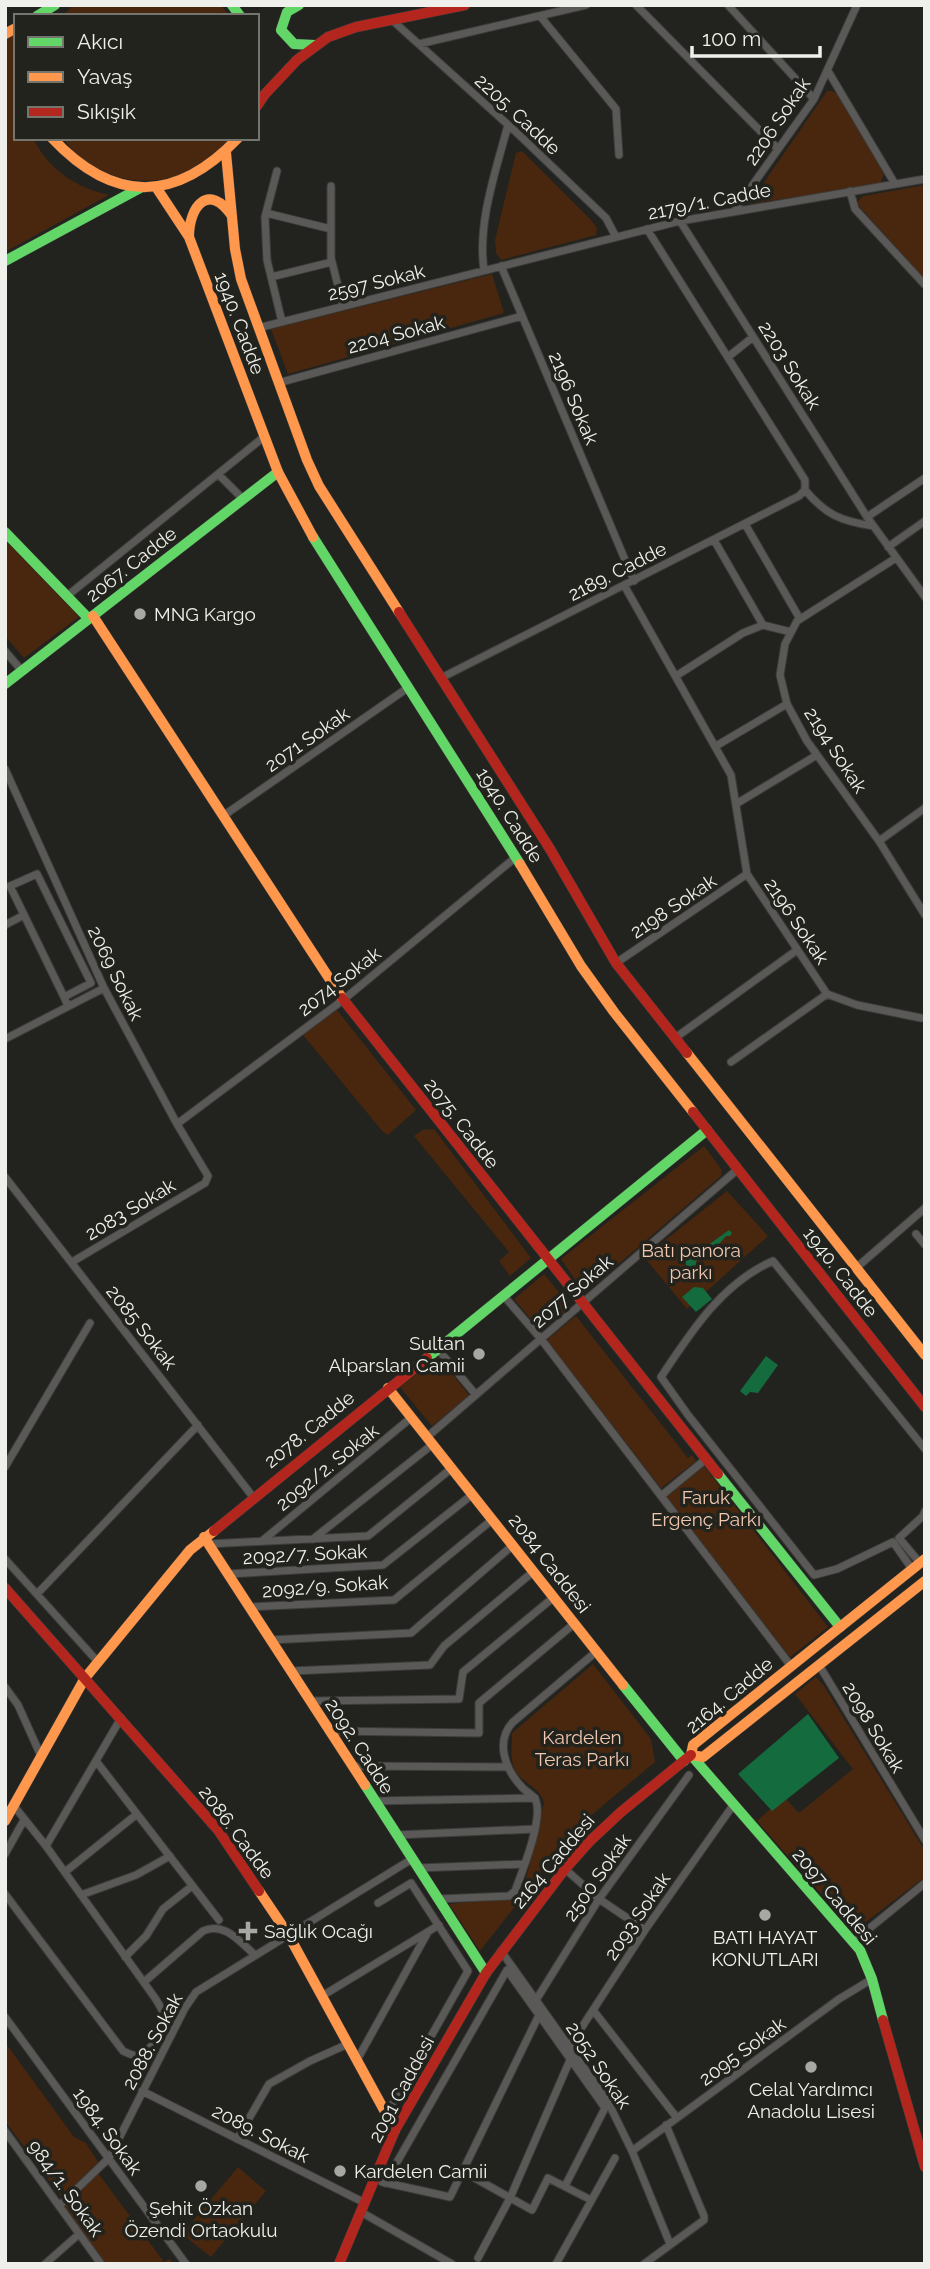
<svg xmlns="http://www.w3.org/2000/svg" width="930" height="2269" font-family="Raleway,sans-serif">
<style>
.green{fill:#49270f}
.water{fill:#146b3e}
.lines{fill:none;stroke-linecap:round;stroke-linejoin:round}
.street-casing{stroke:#3c3c3a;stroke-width:9}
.fast-casing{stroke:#3c3c3a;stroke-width:11}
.slow-casing{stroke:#3c3c3a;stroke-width:11}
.jam-casing{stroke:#3c3c3a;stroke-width:11}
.street{stroke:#5a5957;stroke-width:7}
.fast{stroke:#63d668;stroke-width:10}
.slow{stroke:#ff974d;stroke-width:10}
.jam{stroke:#b3261e;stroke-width:10}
.poi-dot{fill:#a7a7a4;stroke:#23231e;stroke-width:2.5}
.labels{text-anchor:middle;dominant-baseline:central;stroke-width:7;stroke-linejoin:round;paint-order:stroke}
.street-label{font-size:19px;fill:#efefeb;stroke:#23231e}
.poi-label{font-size:19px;fill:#efefeb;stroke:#23231e;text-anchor:start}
.park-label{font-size:19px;fill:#f1c8af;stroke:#23231e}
</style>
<rect width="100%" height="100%" fill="#22221f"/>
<path class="green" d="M73 5H220L230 16H63Z
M16 33V138H33C48 169 76 188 109 195L5 252V40Z
M827 91H832L839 95 884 174 880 184 749 204Z
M63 138H231C191 193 103 197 63 138Z
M522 151 591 220 597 228 596 235 501 260 496 253 495 240 516 153Z
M925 185V279L858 205V201L863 196Z
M492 274 504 313 288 374 271 329Z
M5 540 79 617 24 658 5 636Z
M337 1010 416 1110 388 1135 383 1132 303 1035Z
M434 1129 531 1258 510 1276 499 1261 509 1252 414 1136 422 1130Z
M704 1146 722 1170 721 1176 586 1292 583 1291 561 1259Z
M727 1191 768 1236 687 1309 644 1257Z
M544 1274 571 1307 541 1331 514 1299Z
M576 1316 688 1458 692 1455 696 1461 661 1488 547 1340Z
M438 1357 469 1395 432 1426 400 1387Z
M704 1466 828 1627 790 1657 667 1497Z
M593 1664 651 1739 655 1762 576 1828 480 1951 449 1904 514 1897 525 1884 544 1803C540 1786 521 1784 514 1768 510 1758 512 1744 512 1733Z
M816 1677 824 1686 925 1851V1877L855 1930 852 1929 757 1821 784 1797 799 1813 853 1769 795 1694Z
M5 2042 74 2137 86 2143 98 2162 62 2198 5 2121Z
M238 2167 266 2191 211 2257 182 2234Z
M98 2173 164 2262 170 2259 174 2264H106L64 2206Z"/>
<path class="water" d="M729 1230 732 1233 730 1236H726L714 1250 697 1259 695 1267 691 1268 686 1265V1261Z
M694 1287 703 1288 712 1299 696 1312 682 1297Z
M766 1356 778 1365 758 1393 750 1392 746 1396 740 1391Z
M808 1714 839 1758 772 1811 738 1774Z"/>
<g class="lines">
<defs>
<path id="street" d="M636 5 778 149
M728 5 814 99
M540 16 616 109 619 155
M392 20 516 132 606 218 616 237
M419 44 586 5
M828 71 895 184
M277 171 265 217 267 260 282 322
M331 186V258L343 306
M850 191 855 209 925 285
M734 211 814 99 857 5
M266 213 331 229
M680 221 867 517 925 597
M647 229 805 480V490
M501 266 634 581
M484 270C477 224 496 170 508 125
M271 277 332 262
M258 328 680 221 925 179
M728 357 753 337
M278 383 522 316
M218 474 243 499
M805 490C826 515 841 521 873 526
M867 517 925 478
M745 524 800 619
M714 540 763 625
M888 547 925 521
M896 558 797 621 785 644 780 675 787 704 807 741 879 841 925 915
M624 585 731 775 747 874 827 994 857 1005 921 1018
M67 596 265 436
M5 651 22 671
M676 676 743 633 763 625 791 632
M441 678 799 496 805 490
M716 746 787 704
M5 769 104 988 177 1124 208 1176 205 1183 72 1262
M736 804 817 755
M223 816 409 687
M879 841 925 808
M5 925 24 915
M616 963 747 874
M64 997 91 983 37 874 10 886 64 997 68 1006
M675 1038 797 950
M5 1039 104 988
M731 1062 827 994
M177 1124 343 1000 516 857
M5 1177 253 1497
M916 1234 925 1245
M856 1268 925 1208
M503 1295 541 1339 791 1666
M437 1348 476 1395
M427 1437 738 1169
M5 1467 90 1323
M661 1496 706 1459
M313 1539 433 1444
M262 1541 412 1417
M208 1544 368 1536 452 1468
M5 1559 98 1662
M920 1563 899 1538 923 1516 925 1511
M912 1569 893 1542 837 1569 814 1575 688 1415 661 1377C691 1332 722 1283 773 1261L925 1449
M228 1574 383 1565 473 1494
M37 1594 198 1425
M249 1607 394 1600 493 1519
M270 1640 411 1633 513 1545
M819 1665 925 1840
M291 1671 430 1665 444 1646 534 1571
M5 1687 18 1705 41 1756
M310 1701 459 1699 463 1672 554 1597
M329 1731 479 1733V1703L575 1623
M96 1761 219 1920
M352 1766 507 1767
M374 1801 535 1798
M396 1835 535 1829
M46 1846 121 1718
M5 1854 24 1820
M418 1868 525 1864
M565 1869 599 1899 645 1930
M65 1872 137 1814
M5 1894 123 2051C128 2053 134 2057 139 2055 151 2050 165 2032 165 2019 164 2012 159 2004 155 1998L46 1846 14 1806
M81 1895 136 1875 170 1856
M438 1899 509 1896 515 1891C522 1872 543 1820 536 1801 534 1794 525 1792 521 1786 505 1769 495 1741 513 1722L597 1651
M378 1903 411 1883 468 1971 387 2114
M854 1941 925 1883
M501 1951 607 2100 632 2151 670 2244
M125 1957 146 1936 163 1909 192 1886
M144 1982 203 1931C224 1921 240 1942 255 1955
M322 1996 439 1925
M536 2000 599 1899 689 1775
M593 2010 677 2118
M5 2017 186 2264
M569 2047 645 1930 734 1804
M357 2060 428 1932
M142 2091 365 2203
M5 2131 101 2264
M237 2139 269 2084 310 2061 348 2044
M632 2151 839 1999 872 1979
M462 2171 532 2210 548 2178 591 2200
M382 2182 450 2197 539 2015
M385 2183 507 1970 605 2108 565 2186
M59 2206 109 2158 185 2008 196 1992 412 1859
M361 2212 452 2264
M478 2258 510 2198 570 2060
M45 2264 79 2234
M556 2264 615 2158
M644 2264 704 2220V2216L666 2125"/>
<path id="fast" d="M232 5 240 16
M299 5 287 12 281 30 294 44 314 45
M37 16 55 5
M5 261 140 188
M5 532 89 619
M313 537 520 864
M5 684 278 472
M427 1358 707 1130
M718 1474 840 1627
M623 1685 684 1761
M691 1755 860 1950 872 1979 883 2020
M365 1785 486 1973"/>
<path id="slow" d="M5 34 16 28
M52 138C114 204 176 203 238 138
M226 153 235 249 241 279 307 460 319 486 399 612
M156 187 189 237 278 472 313 537
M189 237C189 206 209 182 232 216
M93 616 342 998
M520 864 581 966 614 1012 693 1112
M687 1053 925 1355
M388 1388 623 1685
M204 1537 365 1785
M691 1755 693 1745 925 1559
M691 1755 703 1757 925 1581
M5 1821 85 1678 190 1550 214 1531
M259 1891 288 1934 395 2130"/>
<path id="jam" d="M257 106 265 94 297 60 328 37 356 27 465 5
M399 612 550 849 616 963 687 1053
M342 998 718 1474
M693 1112 925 1407
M214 1531 427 1358
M5 1588 218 1830 259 1891
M883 2020 925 2167
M339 2264 395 2130 486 1973 565 1869 590 1841 621 1812 691 1755"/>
</defs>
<use href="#street" class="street-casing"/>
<use href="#fast" class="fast-casing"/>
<use href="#slow" class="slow-casing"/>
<use href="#jam" class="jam-casing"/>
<use href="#street" class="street"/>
<use href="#fast" class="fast"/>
<use href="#slow" class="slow"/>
<use href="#jam" class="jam"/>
</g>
<g class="poi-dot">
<circle cx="140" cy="614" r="7"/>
<circle cx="479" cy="1354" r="7"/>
<circle cx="765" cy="1915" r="7"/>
<path d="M244.5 1920.5h7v7h7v7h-7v7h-7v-7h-7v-7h7z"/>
<circle cx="811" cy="2067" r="7"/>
<circle cx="340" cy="2171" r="7"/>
<circle cx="201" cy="2186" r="7"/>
</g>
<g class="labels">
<g class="street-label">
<text transform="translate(518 114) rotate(43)">2205. Cadde</text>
<text transform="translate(777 121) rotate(-56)">2206 Sokak</text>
<text transform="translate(709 201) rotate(-11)">2179/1. Cadde</text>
<text transform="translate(376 282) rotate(-14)">2597 Sokak</text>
<text transform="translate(240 323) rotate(69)">1940. Cadde</text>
<text transform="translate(396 334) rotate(-15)">2204 Sokak</text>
<text transform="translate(790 365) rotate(58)">2203 Sokak</text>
<text transform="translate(574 398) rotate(67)">2196 Sokak</text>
<text transform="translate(131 564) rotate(-38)">2067. Cadde</text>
<text transform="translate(617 571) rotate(-27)">2189. Cadde</text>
<text transform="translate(307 739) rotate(-35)">2071 Sokak</text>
<text transform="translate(836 750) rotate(57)">2194 Sokak</text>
<text transform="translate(510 815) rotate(58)">1940. Cadde</text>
<text transform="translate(673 906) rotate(-34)">2198 Sokak</text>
<text transform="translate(797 921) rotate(56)">2196 Sokak</text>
<text transform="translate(116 973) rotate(64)">2069 Sokak</text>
<text transform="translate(339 981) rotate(-38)">2074 Sokak</text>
<text transform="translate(462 1123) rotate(52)">2075. Cadde</text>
<text transform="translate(130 1209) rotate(-31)">2083 Sokak</text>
<text transform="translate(841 1272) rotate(52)">1940. Cadde</text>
<text transform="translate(572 1291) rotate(-41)">2077 Sokak</text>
<text transform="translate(142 1327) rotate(52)">2085 Sokak</text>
<text transform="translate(309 1429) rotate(-39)">2078. Cadde</text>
<text transform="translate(327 1467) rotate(-39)">2092/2. Sokak</text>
<text transform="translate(305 1554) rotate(-3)">2092/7. Sokak</text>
<text transform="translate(550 1563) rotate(52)">2084 Caddesi</text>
<text transform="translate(325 1586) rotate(-4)">2092/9. Sokak</text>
<text transform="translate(729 1695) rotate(-40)">2164. Cadde</text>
<text transform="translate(874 1727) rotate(59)">2098 Sokak</text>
<text transform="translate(360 1746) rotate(57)">2092. Cadde</text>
<text transform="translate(237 1832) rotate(53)">2086. Cadde</text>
<text transform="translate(553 1861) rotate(-50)">2164 Caddesi</text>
<text transform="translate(597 1877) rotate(-55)">2500 Sokak</text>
<text transform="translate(835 1896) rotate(50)">2097 Caddesi</text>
<text transform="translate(637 1916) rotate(-56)">2093 Sokak</text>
<text transform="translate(152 2041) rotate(-62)">2088. Sokak</text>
<text transform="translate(742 2051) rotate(-36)">2095 Sokak</text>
<text transform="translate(599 2065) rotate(56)">2052 Sokak</text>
<text transform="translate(401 2089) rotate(-62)">2091 Caddesi</text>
<text transform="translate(108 2131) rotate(54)">1984. Sokak</text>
<text transform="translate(261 2133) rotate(27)">2089. Sokak</text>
<text transform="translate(66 2188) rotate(54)">984/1. Sokak</text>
</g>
<g class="poi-label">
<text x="154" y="614">MNG Kargo</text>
<text x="465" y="1343" text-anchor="end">Sultan<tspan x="465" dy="22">Alparslan Camii</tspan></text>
<text x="264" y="1931">Sağlık Ocağı</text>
<text x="765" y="1937" text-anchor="middle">BATI HAYAT<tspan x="765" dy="22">KONUTLARI</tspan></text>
<text x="811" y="2089" text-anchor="middle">Celal Yardımcı<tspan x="811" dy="22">Anadolu Lisesi</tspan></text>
<text x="354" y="2171">Kardelen Camii</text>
<text x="201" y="2208" text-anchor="middle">Şehit Özkan<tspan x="201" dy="22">Özendi Ortaokulu</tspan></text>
</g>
<g class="park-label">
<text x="691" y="1250">Batı panora<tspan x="691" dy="22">parkı</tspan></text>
<text x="706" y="1497">Faruk<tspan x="706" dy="22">Ergenç Parkı</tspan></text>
<text x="582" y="1737">Kardelen<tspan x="582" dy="22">Teras Parkı</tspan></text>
</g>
</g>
<rect width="930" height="2269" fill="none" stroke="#efefeb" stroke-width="14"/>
<rect x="14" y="14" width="245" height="126" fill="#23231e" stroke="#757570" stroke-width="2"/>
<rect x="28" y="37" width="35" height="10" fill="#63d668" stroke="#757570" stroke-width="2"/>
<text x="77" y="49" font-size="21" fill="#efefeb">Akıcı</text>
<rect x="28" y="72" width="35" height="10" fill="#ff974d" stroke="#757570" stroke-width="2"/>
<text x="77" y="84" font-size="21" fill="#efefeb">Yavaş</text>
<rect x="28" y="107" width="35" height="10" fill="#b3261e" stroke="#757570" stroke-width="2"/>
<text x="77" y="119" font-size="21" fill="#efefeb">Sıkışık</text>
<path d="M692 46v10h128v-10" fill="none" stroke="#efefeb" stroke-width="3.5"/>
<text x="702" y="46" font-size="21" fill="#efefeb" stroke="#23231e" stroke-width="5" paint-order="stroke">100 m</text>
</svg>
